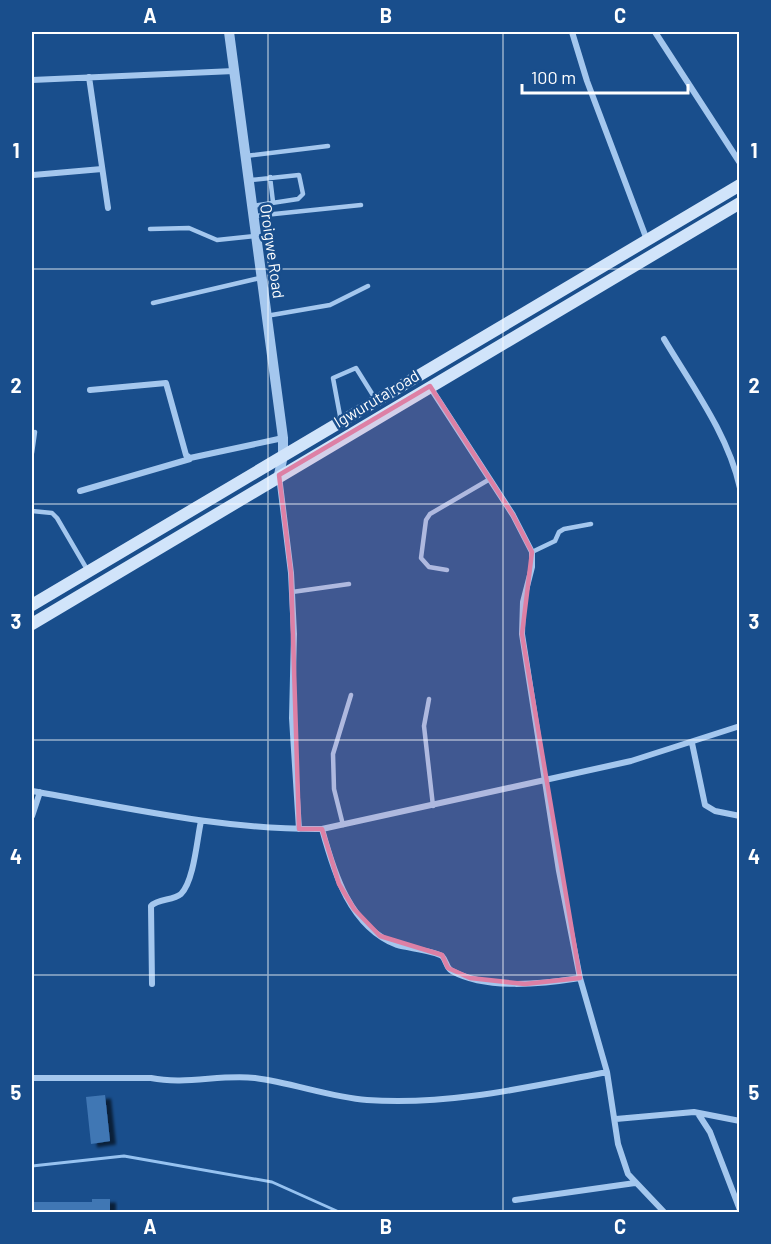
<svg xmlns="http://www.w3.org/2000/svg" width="771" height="1244" font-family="Barlow,sans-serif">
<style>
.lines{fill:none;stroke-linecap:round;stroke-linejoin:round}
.stream{stroke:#96c2f0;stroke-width:3}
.building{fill:#4177b4;filter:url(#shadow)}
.service{stroke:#a4c7ee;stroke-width:4.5}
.minor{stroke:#a4c7ee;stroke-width:6}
.tertiary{stroke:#a4c7ee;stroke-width:10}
.secondary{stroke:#d1e4fa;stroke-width:12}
.marked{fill:#dd80a5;fill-opacity:0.2;stroke:#dd80a5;stroke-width:4.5;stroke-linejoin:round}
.grid{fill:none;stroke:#fff;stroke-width:1.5;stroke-opacity:0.55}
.labels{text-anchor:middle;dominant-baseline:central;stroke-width:5;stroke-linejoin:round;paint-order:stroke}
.street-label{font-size:16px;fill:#fff;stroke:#194e8c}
.neatline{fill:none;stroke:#fff;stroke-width:2}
.grid-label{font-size:20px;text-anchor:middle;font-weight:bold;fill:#fff}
</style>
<defs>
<filter id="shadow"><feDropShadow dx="6" dy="3.5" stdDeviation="1.5" flood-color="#0009"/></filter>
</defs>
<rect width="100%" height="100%" fill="#194e8c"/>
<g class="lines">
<path class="stream" d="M32 1166 124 1156 272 1182 339 1212"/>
</g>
<path class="building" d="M105 1095 110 1141 91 1144 86 1097Z
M92 1199H110V1212H32V1202H92Z"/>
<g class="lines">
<path class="service" d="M245 156 328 146
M270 177 273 202
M251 180 299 175 303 194 298 199 252 206
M255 216 361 205
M150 229 189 228 217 240 255 236
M153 303 260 278
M266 316 330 305 368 286
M341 421 333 378 356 368 376 400
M32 453 35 432
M32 511 52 513 57 518 88 571
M532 552 555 541 559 532 564 529 591 524
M447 570 429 567 421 558 426 520 430 514 490 479
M292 592 349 584
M429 699 424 726 433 806
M343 825 334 789 333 754 351 695"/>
<path class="minor" d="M572 32 587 81 647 240
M655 32 740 163
M89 77 108 208
M32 80 234 71
M33 175 102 169
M664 339C692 386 728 434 740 488
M430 387 513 515 532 552V567L523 602 522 634 559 871 580 978 607 1072 618 1144 628 1174 664 1212
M90 390 166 383 186 455 190 458 283 438
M279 476 291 573 294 634 292 718 299 829
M80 491 190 459
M692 743 705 805 715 811 740 816
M32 791C128 808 224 830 322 829L631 761 740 726
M32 816 40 792
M322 829C334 873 350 927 397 945 407 948 434 951 442 956 447 961 446 968 452 971 487 990 542 984 580 978
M152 984 151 906C158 898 173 901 181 894 194 881 197 839 201 821
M32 1078H151C186 1085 221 1074 255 1078 293 1083 330 1097 367 1100 447 1106 529 1087 607 1072
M699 1115 710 1132 740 1210
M616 1119 694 1112 740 1121
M515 1200 635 1183"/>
<path class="tertiary" d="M229 32 283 438V455L279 475"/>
<path class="secondary" d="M32 605 740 185
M32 624 740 203"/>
</g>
<path class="marked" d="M430 386 513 515 532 552 522 634 580 978 525 984 470 978 448 968 442 955 380 936 354 909 339 884 322 829H299L291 573 279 475Z"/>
<path class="grid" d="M268 32V1212M503 32V1212M32 269H740M32 504H740M32 740H740M32 975H740"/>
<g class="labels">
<g class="street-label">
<text transform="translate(273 251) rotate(82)">Oroigwe Road</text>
<text transform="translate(376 398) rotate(-31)">Igwuruta road</text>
</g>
</g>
<rect width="771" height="1244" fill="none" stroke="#194e8c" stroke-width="66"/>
<path d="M522 84v9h166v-9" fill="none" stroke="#ffffff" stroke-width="3"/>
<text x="531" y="84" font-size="18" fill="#ffffff" stroke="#194e8c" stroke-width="4.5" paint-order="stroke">100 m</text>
<rect x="33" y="33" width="705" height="1178" class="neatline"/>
<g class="grid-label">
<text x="150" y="23">A</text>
<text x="386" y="23">B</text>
<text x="620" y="23">C</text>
<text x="16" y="158">1</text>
<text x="754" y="158">1</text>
<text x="16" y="393">2</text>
<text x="754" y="393">2</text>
<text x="16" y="629">3</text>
<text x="754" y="629">3</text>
<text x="16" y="864">4</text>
<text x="754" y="864">4</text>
<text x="16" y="1100">5</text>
<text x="754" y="1100">5</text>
<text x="150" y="1234">A</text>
<text x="386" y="1234">B</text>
<text x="620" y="1234">C</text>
</g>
</svg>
